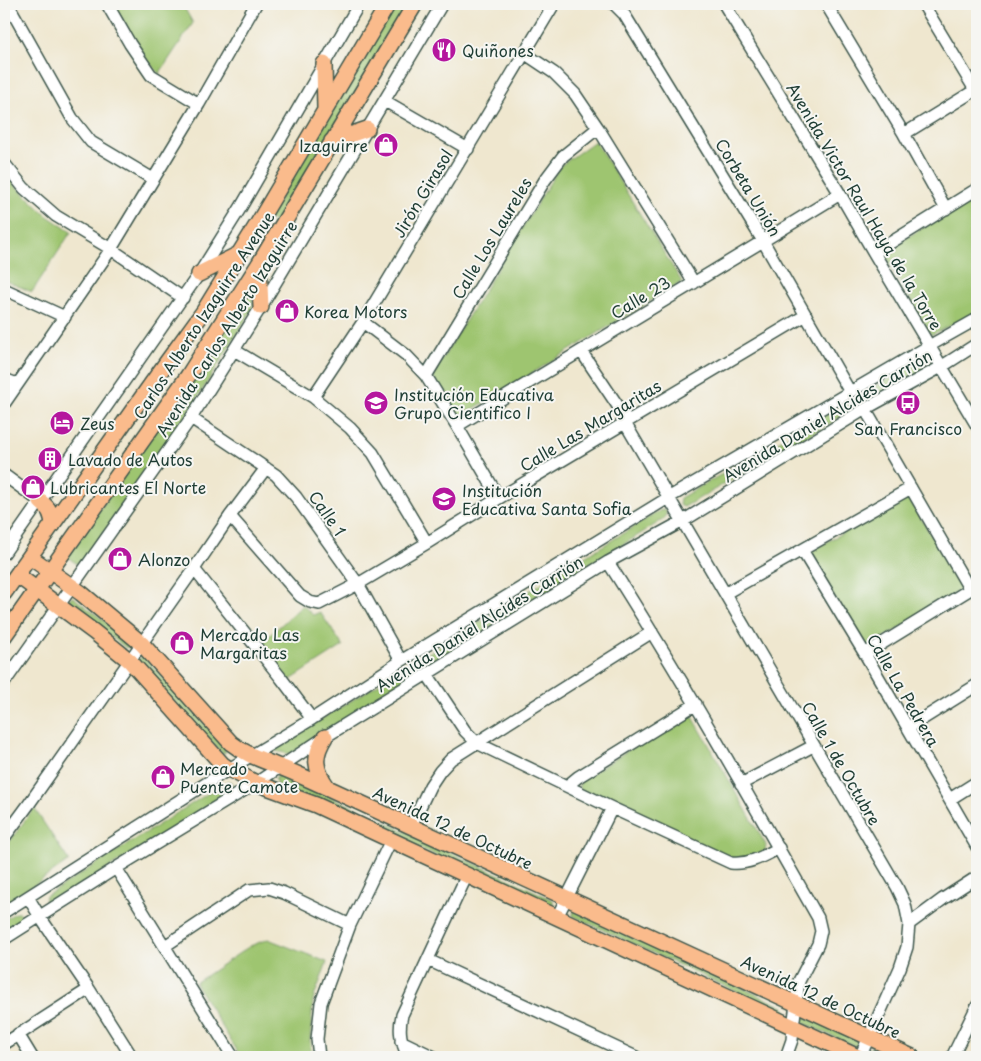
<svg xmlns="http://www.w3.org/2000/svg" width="981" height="1061" font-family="'Playpen Sans',sans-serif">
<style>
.green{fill:#9ec570;stroke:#5e8152}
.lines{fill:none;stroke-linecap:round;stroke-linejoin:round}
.minor-casing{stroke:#3e564b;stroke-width:14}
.major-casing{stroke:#3e564b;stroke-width:18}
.minor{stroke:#fff;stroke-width:11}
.major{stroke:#fabb8c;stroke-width:15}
.labels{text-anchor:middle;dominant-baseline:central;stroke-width:4;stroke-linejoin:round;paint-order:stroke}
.poi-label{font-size:16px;fill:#1f3d34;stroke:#f6f6f2;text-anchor:start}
.street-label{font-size:16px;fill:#1f3d34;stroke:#f6f6f2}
</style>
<rect width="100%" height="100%" fill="#f6f6f2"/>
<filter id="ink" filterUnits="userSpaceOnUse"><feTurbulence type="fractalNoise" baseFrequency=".02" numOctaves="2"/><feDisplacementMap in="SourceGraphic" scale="10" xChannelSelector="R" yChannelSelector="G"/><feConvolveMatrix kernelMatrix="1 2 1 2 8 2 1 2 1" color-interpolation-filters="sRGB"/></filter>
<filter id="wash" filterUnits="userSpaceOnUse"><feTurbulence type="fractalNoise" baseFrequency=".0096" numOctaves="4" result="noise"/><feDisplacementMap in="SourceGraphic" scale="20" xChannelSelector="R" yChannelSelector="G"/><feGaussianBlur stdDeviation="1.12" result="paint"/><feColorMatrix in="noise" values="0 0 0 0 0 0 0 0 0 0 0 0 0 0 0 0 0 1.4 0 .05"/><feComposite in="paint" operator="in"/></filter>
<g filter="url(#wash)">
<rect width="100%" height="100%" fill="#efe7cf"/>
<path class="green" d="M113 4H182L193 23 159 74 146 59Z
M396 4H409L276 223 268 218Z
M595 141 682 282 460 417 432 376 560 166Z
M4 171 17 187 46 215 71 232 32 292 4 280Z
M977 195V312L931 335 883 252Z
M254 286 252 310 187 415 80 566 67 557Z
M920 361 924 365 921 371 684 507 679 505 680 498Z
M907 495 963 588 865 650 808 553Z
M661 510 667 511 664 519 290 754 271 750Z
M73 597 131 641C131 645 130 647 126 648L70 606C67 601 68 598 73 597Z
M303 605 313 615 320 612 343 646 289 681 260 644Z
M141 657 145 658 226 748 225 753H222L137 661Z
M687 713 693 717 766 845 765 851C749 859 745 861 727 857L579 789V785L581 780Z
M282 774 553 900V905L550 906 277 785 275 780 277 776Z
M226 782H230L233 785 234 789 229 793 51 904H47L44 901 46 896Z
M34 808 69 861 4 906V849Z
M574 911 784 1007 785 1010 784 1012H781L573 916V914Z
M15 913H20L22 916 23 921 4 933V920Z
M268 939 327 962 313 1000 310 1041 312 1057H241L195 983 250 946Z
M804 1016 859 1041 860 1043 859 1046 857 1047 801 1022 800 1019 801 1017Z
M871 1047 893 1057C884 1057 873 1059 867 1050Z"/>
</g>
<g filter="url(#ink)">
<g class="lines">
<defs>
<path id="minor" d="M8 4 72 118 91 142 153 179
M107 4 130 44 151 75 199 104
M614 4 624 14 763 241 850 392
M724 4 840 194 874 253 977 426
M826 4 904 134 946 209
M923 4 975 90
M524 53 554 73 575 94 598 128 694 283
M385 101 468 149
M904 134 977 89
M4 163 24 188 56 216 111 249 183 298
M874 253 977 189
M4 289 65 317
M363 322 406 355 426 376 457 426 499 498
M234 350 313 397 350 428 373 453 427 543
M581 351 628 421
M426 376 545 180 563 156 598 128
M4 379 17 384
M313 397 363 322 554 4
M4 404 111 249 199 104 256 4
M865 409 970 590
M191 418 276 475 296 497 358 584 401 661
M625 423 897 887 905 904 909 924 907 947 900 968 860 1057
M457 426 763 241 840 194
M4 475 41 502
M230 516 300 596 310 602 319 604 358 584 427 543 499 498 806 315
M802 550 865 654 977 847
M4 553 199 274 241 207 359 4
M608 562C682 678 750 798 818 918L821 931 818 944 799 981 793 1027 792 1040 786 1057
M194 569 281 678 312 719
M726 593 911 488
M865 654 977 585
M427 674 465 731 477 743 612 808 731 863C749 865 764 856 779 848
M4 683 191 418 261 307 442 4
M908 728 977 685
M741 784 813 746
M567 786 578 777 696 704
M950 799 977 782
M411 826 430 786 440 771 451 759 652 632
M4 838 29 804 194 569 230 516 266 468
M116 868 233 1057
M28 897 40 917 89 989 132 1057
M4 912 229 769 312 719 401 661 668 498 929 346 977 319
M557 917 612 808
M909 924 943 899 977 877
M4 939 116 868 256 783 325 737 608 562 683 521 865 409 941 367 977 344
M165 946 249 890 269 888 284 893 350 925
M428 960 636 1057
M18 1034 32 1057
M401 1041 434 1057
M4 1044 89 989
M319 1057 317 1039 321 1003 350 925 391 840
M408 1057C401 1041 398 1032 402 1015L467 875
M952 1057 977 1006"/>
<path id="major" d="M324 64 325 109
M332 141 367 129
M259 264 261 307
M199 274 239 254
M41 502C49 508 52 514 53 525
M30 557 81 593 142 644 231 743C246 755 263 760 280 767 296 773 312 781 328 788L912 1057
M17 575 94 632 130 661 222 764 229 769 256 783 316 805 391 840 858 1057
M4 593 167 362 204 311 260 220 388 4
M4 636 188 376 259 264 415 4
M325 737C313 756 314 769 328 788"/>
</defs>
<use href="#minor" class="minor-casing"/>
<use href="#major" class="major-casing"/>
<use href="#minor" class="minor"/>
<use href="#major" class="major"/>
</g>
</g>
<defs>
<symbol id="restaurant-disc" viewBox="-11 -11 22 22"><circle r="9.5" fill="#b5179e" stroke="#f6f6f2"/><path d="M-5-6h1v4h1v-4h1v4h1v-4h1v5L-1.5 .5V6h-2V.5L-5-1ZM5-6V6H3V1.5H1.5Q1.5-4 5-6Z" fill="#fff"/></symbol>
<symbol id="shop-disc" viewBox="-11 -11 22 22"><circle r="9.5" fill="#b5179e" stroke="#f6f6f2"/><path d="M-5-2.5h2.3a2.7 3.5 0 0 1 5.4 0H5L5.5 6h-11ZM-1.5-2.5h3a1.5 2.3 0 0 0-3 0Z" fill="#fff"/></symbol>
<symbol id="school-disc" viewBox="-11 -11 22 22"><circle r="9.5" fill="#b5179e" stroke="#f6f6f2"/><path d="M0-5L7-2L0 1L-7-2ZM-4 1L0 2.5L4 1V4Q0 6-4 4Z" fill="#fff"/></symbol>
<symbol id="bus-disc" viewBox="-11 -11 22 22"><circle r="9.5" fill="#b5179e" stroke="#f6f6f2"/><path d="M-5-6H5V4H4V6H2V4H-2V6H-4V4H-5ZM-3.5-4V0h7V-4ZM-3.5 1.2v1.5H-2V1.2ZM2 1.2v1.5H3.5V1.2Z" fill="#fff"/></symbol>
<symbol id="hotel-disc" viewBox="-11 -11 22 22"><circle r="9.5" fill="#b5179e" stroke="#f6f6f2"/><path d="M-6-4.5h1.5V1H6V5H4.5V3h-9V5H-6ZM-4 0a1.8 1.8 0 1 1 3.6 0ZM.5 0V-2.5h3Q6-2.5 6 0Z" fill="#fff"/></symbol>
<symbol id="building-disc" viewBox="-11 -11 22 22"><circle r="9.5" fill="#b5179e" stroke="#f6f6f2"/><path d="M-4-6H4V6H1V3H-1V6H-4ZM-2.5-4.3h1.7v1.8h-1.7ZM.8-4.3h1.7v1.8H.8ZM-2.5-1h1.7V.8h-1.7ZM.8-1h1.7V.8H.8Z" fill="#fff"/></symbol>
</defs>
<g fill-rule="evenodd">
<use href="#restaurant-disc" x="430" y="36" width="28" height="28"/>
<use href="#shop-disc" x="372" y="131" width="28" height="28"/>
<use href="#shop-disc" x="273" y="297" width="28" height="28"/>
<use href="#school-disc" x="362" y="389" width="28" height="28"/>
<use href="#bus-disc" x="894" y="389" width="28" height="28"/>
<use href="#hotel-disc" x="48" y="409" width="28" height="28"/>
<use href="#building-disc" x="36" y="445" width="28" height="28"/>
<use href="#shop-disc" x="19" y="473" width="28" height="28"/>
<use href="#school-disc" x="430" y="485" width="28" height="28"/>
<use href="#shop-disc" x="106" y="545" width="28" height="28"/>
<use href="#shop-disc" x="168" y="629" width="28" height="28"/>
<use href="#shop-disc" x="149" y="763" width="28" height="28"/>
</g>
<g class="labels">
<g class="poi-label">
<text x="462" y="50">Quiñones</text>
<text x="368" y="145" text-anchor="end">Izaguirre</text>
<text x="304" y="311">Korea Motors</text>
<text x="394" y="394">Institución Educativa<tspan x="394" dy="18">Grupo Cientifico I</tspan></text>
<text x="80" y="423">Zeus</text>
<text x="908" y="428" text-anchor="middle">San Francisco</text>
<text x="68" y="459">Lavado de Autos</text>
<text x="50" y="487">Lubricantes El Norte</text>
<text x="462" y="490">Institución<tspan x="462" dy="18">Educativa Santa Sofia</tspan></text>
<text x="138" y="559">Alonzo</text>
<text x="200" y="634">Mercado Las<tspan x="200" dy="18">Margaritas</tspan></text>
<text x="180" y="768">Mercado<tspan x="180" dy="18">Puente Camote</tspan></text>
</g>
<g class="street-label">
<text transform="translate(749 187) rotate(59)">Corbeta Unión</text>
<text transform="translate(422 193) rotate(-59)">Jirón Girasol</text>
<text transform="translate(865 206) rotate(59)">Avenida Victor Raul Haya de la Torre</text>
<text transform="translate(491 238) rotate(-59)">Calle Los Laureles</text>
<text transform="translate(640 297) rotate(-31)">Calle 23</text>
<text transform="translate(203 315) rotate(-57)">Carlos Alberto Izaguirre Avenue</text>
<text transform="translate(226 328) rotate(-58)">Avenida Carlos Alberto Izaguirre</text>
<text transform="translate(827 415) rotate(-31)">Avenida Daniel Alcides Carrión</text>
<text transform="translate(590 425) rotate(-31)">Calle Las Margaritas</text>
<text transform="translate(328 513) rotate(55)">Calle 1</text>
<text transform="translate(479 623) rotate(-32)">Avenida Daniel Alcides Carrión</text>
<text transform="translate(904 690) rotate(60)">Calle La Pedrera</text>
<text transform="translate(842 763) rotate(60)">Calle 1 de Octubre</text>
<text transform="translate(453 827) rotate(25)">Avenida 12 de Octubre</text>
<text transform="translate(821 996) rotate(25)">Avenida 12 de Octubre</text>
</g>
</g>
<rect width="981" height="1061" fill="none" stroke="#f6f6f2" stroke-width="20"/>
</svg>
